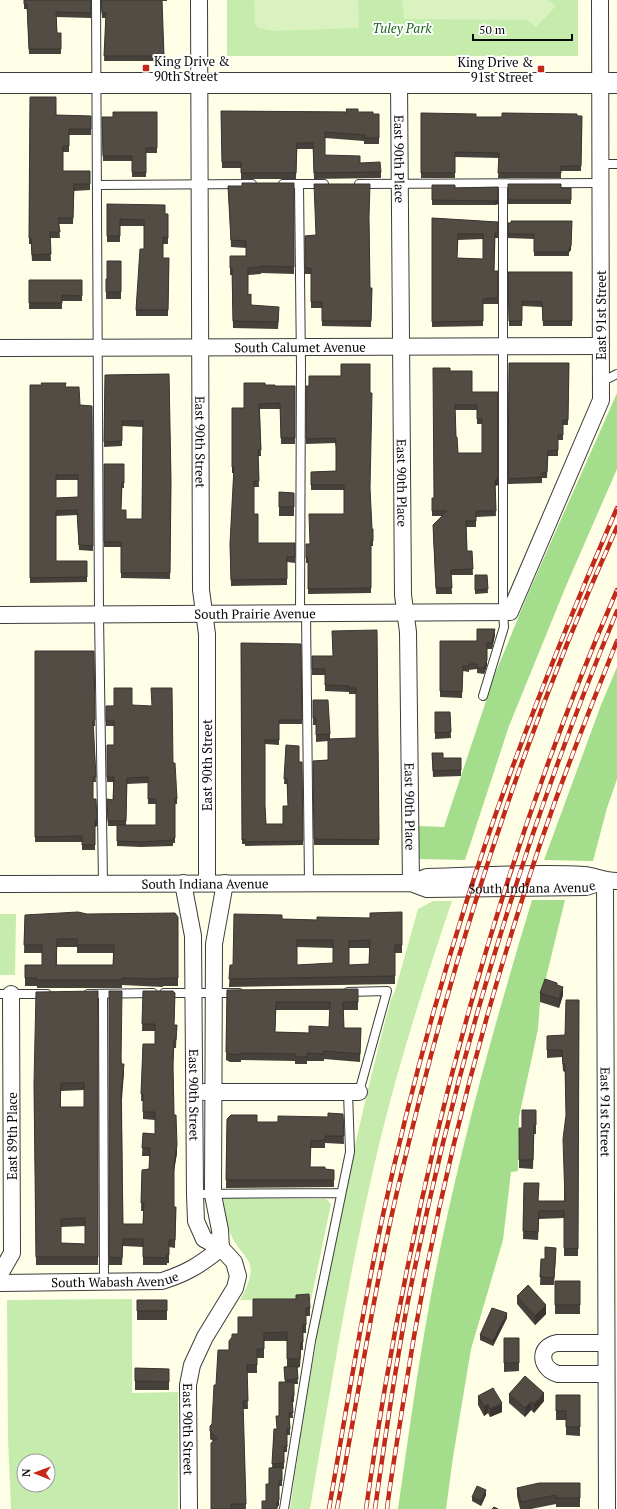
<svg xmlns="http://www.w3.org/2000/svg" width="617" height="1509" font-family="'PT Serif',serif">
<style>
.green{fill:#c5ecad;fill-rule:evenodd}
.forest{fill:#a4dd8b}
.pitch{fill:#d9f2c0}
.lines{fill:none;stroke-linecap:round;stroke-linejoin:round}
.service-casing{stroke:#3c3c3c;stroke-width:10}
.minor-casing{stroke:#3c3c3c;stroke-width:18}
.tertiary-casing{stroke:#3c3c3c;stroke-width:22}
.service{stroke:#fff;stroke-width:8}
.minor{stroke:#fff;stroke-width:16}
.tertiary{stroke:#fff;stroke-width:20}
.rail-casing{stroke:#c22918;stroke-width:4.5}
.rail{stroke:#fff;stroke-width:3;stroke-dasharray:9;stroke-linecap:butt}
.wall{fill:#47413b;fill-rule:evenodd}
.shaded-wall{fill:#3a3530}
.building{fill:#534c45;stroke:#3a3530;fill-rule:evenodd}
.poi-dot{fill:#c22918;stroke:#fff;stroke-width:1.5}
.labels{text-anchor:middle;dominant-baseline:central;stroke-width:4;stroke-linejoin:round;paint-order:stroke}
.park-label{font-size:13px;font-style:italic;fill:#1b6416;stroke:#fff}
.poi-label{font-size:13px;fill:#090909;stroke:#fff;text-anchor:start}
.street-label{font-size:13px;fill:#090909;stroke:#fff}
</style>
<rect width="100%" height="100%" fill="#fffee6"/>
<path class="green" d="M227 0H578V56H227Z
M433 901H452C425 981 399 1062 379 1145 350 1265 331 1387 310 1509H290C314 1337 346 1167 391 999L395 991 418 909Z
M0 914H16L15 975H0Z
M223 1198 326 1199 331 1204 311 1300H240C247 1287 257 1269 245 1256 240 1249 235 1244 231 1235 226 1223 224 1212 223 1198Z
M132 1299V1393L178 1392V1509H11L8 1439 7 1300ZM24 1461H48V1485H24Z"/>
<path class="forest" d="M617 393V469L566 586 509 726 465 860 419 859 418 826 444 827 495 674 528 594Z
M617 667V779L607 808 593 861 544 860 601 705Z
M532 900H565L540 1002 538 1029 519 1117 518 1171 511 1172 503 1240 471 1349 453 1457 446 1509H398C407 1447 415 1385 426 1323 451 1180 490 1039 532 900Z"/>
<path class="pitch" d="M254 0H358L359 28 273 31 258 28 255 22Z
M402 0H547L556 6 536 27 527 20 404 19Z"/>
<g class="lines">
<defs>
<path id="service" d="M96 0 99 615 103 883
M600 164H617
M283 184H324
M299 184 301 367 300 613
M359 184 600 183
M97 185 252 184
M601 382 617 374
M306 613 309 883
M483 696 504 627 503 612V184
M348 992 387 991 359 1092
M164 993H239
M0 994H47
M88 994 153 993
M103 994 104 1281
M195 1194 341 1193
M284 1509 311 1341 350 1152 348 1092"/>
<g id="minor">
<path id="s1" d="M199 0 201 590 207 634V883"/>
<path id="s2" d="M399 83 403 595 408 632 411 883"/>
<path id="s3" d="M0 348 601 346"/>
<path id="s4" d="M0 615 510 612 601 400 600 0"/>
<path id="s5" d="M605 881 607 1509"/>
<path id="s6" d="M183 883 193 936 195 1194 196 1221 204 1239 221 1248 234 1262 238 1276 235 1288 205 1337 192 1365 188 1385 189 1509"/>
<path d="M411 883 427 877C478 876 533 872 584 875 595 876 603 881 617 881"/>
<path id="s7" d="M0 884 411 883 427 889 586 887 605 881"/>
<path d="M204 1092H359"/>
<path d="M221 1248 220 1230 213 1195 214 944 225 883"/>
<path d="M0 1274 12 1253 11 994"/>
<path id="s8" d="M0 1283 162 1281C187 1273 200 1265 221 1248"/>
<path d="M605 1343H557C537 1347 540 1369 558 1374H606"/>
</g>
<path id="tertiary" d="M0 83H617"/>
</defs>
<use href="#service" class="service-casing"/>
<use href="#minor" class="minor-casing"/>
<use href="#tertiary" class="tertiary-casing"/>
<use href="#service" class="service"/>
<use href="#minor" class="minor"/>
<use href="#tertiary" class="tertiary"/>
<defs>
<path id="rail" d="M329 1509C346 1411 362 1312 383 1215 406 1109 434 1004 467 900 509 767 561 637 617 508
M337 1509C358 1398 374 1286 401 1175 453 954 523 735 617 527
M366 1509C411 1192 489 885 617 590
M375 1509C385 1438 395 1367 409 1296 456 1062 525 832 617 611
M387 1509C391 1476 397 1443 402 1410 428 1238 469 1066 522 900 549 812 583 726 617 641"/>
</defs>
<use href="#rail" class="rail-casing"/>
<use href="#rail" class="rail"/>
</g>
<path class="wall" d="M24 0H91V18L56 17 57 33H61V54H29L27 9H24Z
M101 0H167V1H162L164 61H104L106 18H102Z
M30 97 56 115 91 116V135H69V152H63V171H90V190L74 191 73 224H59L60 238H50L51 261H32L31 244H29Z
M221 111 358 112 373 114H379V144H364V141L325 138V155L360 163 381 172V178L314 179 313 149H297L296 179H241V168H222Z
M157 112V153H146V177H132V161H103L102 117H113Z
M421 113 476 117H502V113L582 116 581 171H561V178H498L499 158 455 157V178H421Z
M294 183V274L261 273V274L248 275V295L251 305 279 314 278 329 233 328 232 275H230V256H246V248L231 247 228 186H242Z
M508 184 561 188H571V204H508Z
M432 185 455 188 498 187V204L495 205H432Z
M107 204 168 214V244H163V258H169L168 316H136V310L144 249V226H120V242H107Z
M432 218 498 222V238H495L494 271H498V304H483V326L432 327ZM483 239V259L457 258 458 240Z
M369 221 370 288H372L371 327 322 326V308H311V274H305V236L315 235Z
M572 221 571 250 569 252V256H534V239L508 238V223Z
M121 261V299H106V279H107Z
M508 272H572V326H543L542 307 522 306V326H509Z
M29 280H82V301H62V309H29Z
M509 363H569L568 425H563V440H558V456H548L547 478H542V483L508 484Z
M450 371 472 392H498V485L495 486 496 516 476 517V527H466L467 551H472L473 575H451L452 594H436L433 531 442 516H432V498H434ZM455 410H477V424H482V453H458L456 437Z
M169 374 171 481 170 579 121 578V547H104V464H124V488H122L121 510 126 519H142L143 427 122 426V446L104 447 105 375Z
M30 385 65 387 80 405 92 406 93 551 79 550 77 515 56 516V561H87V582L30 583ZM56 480H78V497L56 498Z
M265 385 275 386H295V444H281L280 409H260L261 456H258L259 487H254V514L258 543H295V563L287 562V585L231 586 230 544 234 473H232V456L244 408Z
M306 386 370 393V490L372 529H373V546H371V593L308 594V563H306V544H310L344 514V490H311V472L336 471V448L335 443 306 444Z
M279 492 294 493V516H279Z
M475 575H487L488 593 475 594Z
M377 630 379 845H314L313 761 328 760V741L316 742V725H313V700L330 734V739L356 738V694H349V692L325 691V675H312V656H332Z
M495 635 492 649H487V665L484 674 477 673V669L469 670V672L463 671 462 698 440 697V641H477Z
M241 643 301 644 302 724H279V745L265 744V806L266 824H283L288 806 287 784H284L286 745 299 762H302L303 845 245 846V844H242Z
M35 651H94L95 726H93L96 782H93V799L97 826 95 827V850H82V842H35Z
M132 705 173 763 177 799V804H175V843H173V846L141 847 117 846V826H108L107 799 113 800V782H107V745H114V726H106V706ZM148 783V804H156V825H126L127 784Z
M435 712H450L451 738 435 739Z
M432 753 443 758H461V776L433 777Z
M402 912V953H395V984L229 987 230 965H233L282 919 317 920 370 918ZM297 947 333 948V963L297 965ZM349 948H369V964L349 965Z
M87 914 178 917V986H163V987L122 985V988H37V986H25V965H42V953H24L25 915ZM57 947H77V953H113V965H57Z
M557 985 563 995 559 1008 540 1002V993Z
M358 989V1010H343L344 1028H361L360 1062 324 1059V1061H307V1064H295V1061L241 1060V1062H230L226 1060 227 990ZM276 1010H330L329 1027 309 1033 275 1032Z
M98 991V1265H36L34 1084ZM84 1090V1107H61V1091ZM85 1226V1244L61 1243V1227Z
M109 991 122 1064 124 1072 122 1100 123 1224H143L144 1211H141L142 1170 149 1169 150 1156H142L143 1133 155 1134V1120L143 1119V1101H141L143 1044H155V1031H142L143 991 175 1001 174 1025H177L176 1048H174L173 1069 174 1115 177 1153 174 1171V1207L176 1214 175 1248 169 1247V1263H167V1265H143V1247L123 1246 122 1265H109Z
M579 1000 578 1256H564V1218L539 1219 538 1240 523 1239 524 1183 538 1201H564L566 1116 565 1072 563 1071 562 1057 547 1058V1036L565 1035Z
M536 1110V1134H534L533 1169 519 1168V1128H522Z
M343 1114 344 1144 325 1143V1148H311L310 1167 325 1169 334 1170V1187L226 1188 227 1119 257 1122H278L328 1117Z
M556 1255 554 1285H540L541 1259H545Z
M555 1281H580V1314H555Z
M517 1296 546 1314 535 1325 517 1304Z
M253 1299 310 1308V1316H306V1333H303V1350H301L300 1367 297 1368 298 1384H294V1402H292L293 1418H290V1435H287V1452H284V1469H282V1486H279V1505L266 1501 272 1468 274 1429H277L279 1416 285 1382 284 1367H287V1341H264V1358H257V1373H247L248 1409H243L246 1509H211L213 1441 210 1439V1426L212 1424 216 1385 229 1350V1341L238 1334 253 1317Z
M137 1300H167V1320H137Z
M507 1318 493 1346 480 1340V1335Z
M504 1338H519V1371L504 1372Z
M135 1368 169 1369V1390H135Z
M509 1394 544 1401 534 1413 531 1410 525 1417 509 1403Z
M556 1395H580V1436L566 1435V1420H556Z
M478 1396 502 1412 490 1417 488 1413 484 1416 478 1405Z
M580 1483V1507H556V1504L531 1509H520L517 1496V1488Z
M486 1495 481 1506 472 1501V1497Z"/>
<path class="shaded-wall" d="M498 200V204L495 205V201Z
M571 246V250L569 252V256V248Z
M232 467H234V473H232Z
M498 479V485L495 486V480Z
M495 629V635L492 649V643Z
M487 643V665L484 674V668Z
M95 821H97V826L95 827V850Z
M563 987V995L559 1008V999Z
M124 1064V1072L121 1101V1093Z
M177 1145V1153L174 1171V1163Z
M546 1305V1314L535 1325V1316Z
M507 1313V1318L493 1346V1341Z
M544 1393V1401L534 1413V1404Z
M531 1402V1410L525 1417V1408Z
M502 1403V1412L490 1417V1409Z
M488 1404V1413L484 1416V1407Z
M486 1490V1495L481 1506V1501Z
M279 1500V1505L277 1508V1502Z"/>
<path class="building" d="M24 0H91V13L56 12 57 33H61V49H29L27 4H24Z
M101 0H162L164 56H104L106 13H102Z
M30 97H56V115L91 116V129H69V146H63V171H90V184H74L73 218H58L60 232H50L51 254 32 255 31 238H29Z
M346 109H358V112H373V114H379V138H364L365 135 325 132V155L360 156V163L380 162 381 172 314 173 313 143H297L296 173H241V162H222L221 111 347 112Z
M113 112H157V148H146V173L132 172V156H103L102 117H113Z
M421 113 476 114V117H502V113L577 114V116H582L581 166H561V173H498L499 153 455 152V173H421Z
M242 183H294V267L261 266V267L248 268V295L251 294V305L279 307 278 322 233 321 232 268H230V256H246V241L231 240 228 186H242Z
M314 184H370L369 217 370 288H372L371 321H322V302H311V268H305V236L316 235Z
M508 184H561V188H571V200H508Z
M432 185H455V188L498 187V200L495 201 432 200Z
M107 204 165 205V214H168V238L163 237V258H169L168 310H136L140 249H144V220L120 219V236H107Z
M432 218 498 222V233H495L494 271H498V298L483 299V321L432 322ZM458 234H483V259L457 258Z
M511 221H572L571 246 569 248V252H534V234H508V223H511Z
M107 261H121V292H106V279H107Z
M508 272H572V321H543L542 302 522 301V321H509Z
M29 280H82V296L62 295V303H29Z
M509 363H569L568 420H563V435H558V450L548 451 547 472 542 473V477L508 479Z
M341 364H370V393H372L370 488 372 529H373V541H371V588L308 589V558H306V544H310L309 514H344V485H311V472L336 471V443L335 438 306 439V386H309V376H341Z
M433 368H450V371H472V392H498V479L495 480 496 511H476V521H466L467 551H472L473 569 451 570 452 588H436L433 525 447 511H432V498H434ZM455 405H477V419H482V453H458L457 437H456Z
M169 374 171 481 170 573H121V542H104V464H124V483H122L121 510H126V519H142L143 421H122V441L104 442 105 375Z
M41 383H66L65 387H79L80 405 92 406 93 546 79 545 77 510 56 511V561H87V577L30 578V385H42ZM56 475H78V497L56 498Z
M244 383H265V385H275V386H295V438H281L280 403 259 404 261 450H258L259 481H254V514H258V543H295V557H287V579L231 580 230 544 234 467H232V408H244Z
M279 492 294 493V507H279Z
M475 575H487L488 589 475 590Z
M477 629H495L492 643H487V660L484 668H477V664H469V666H463L462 692 440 691V641H477Z
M377 630 379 840 314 839 313 761 328 760V739L356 738V688H349V686L325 685V669H312V656H333L332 631Z
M241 643 301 644 302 720H279V740H265V806L266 824H283V806H288L287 779H284L286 745 299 746V762H302L303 841 245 842V839L242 840Z
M35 651H94L95 720H93L96 777H93V799H96L97 821H95V845H82V836L35 837Z
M114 688H132V705L152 706 151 688H172L173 763H175L177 799H175V838H173V840L141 842 117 841V825H156V799H148V777L127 778 126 821H108L107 799 113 800 114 777H107V745H114V721H106V706H114Z
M313 700H328L330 734 316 735V718H313Z
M435 712H450L451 732 435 733Z
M432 753H443V758H461V770L433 771Z
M78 912 87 914 175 913 178 917V978H162L163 979 122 978V980H37V978H25V965H42V945H24L25 915ZM57 939H77V945H114L113 965H56Z
M402 912V945H395V976L229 979 230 965H233L234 914 282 915V919L317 920V917L370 918V913ZM297 940H333V963L297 965ZM370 940 369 964 349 965V941Z
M545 979 557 983V985L563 987 559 999 540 993Z
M358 989V1002H343L344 1028H361L360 1054 324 1051V1054L307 1053V1057H295V1054L241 1053V1055L230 1054 226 1052 227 990ZM276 1002H330L329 1027 309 1026V1033L275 1032Z
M98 991V1257H36L34 1084 36 992ZM61 1083H84V1107H60ZM85 1218V1244L61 1243V1219Z
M109 991H122L121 1064H124L121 1093 123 1224H143L144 1203H141L142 1170 149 1169 150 1148H142L143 1133 155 1134V1112H143V1094H141L143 1044H155V1024H142L143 991H173L175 993 174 1025H177L176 1040H174L173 1064 174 1115H176L177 1145 174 1163V1207H176L175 1240H169V1255H167V1258L143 1257V1239H123L122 1258 109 1257Z
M566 1000H579L578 1249 564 1248V1211H539L538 1232 523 1231 524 1183H539L538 1201H565L563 1139 566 1115 565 1064H563L562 1050H547V1036L565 1035Z
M522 1110H536V1125H534L533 1160H519V1128H522Z
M328 1113 343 1114 344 1136H325V1140L311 1141 310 1167H325V1169L334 1170V1180H226L227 1119 231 1115H257V1122H278V1116L328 1117Z
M545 1247 556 1248 554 1278 540 1277 541 1259H545Z
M555 1281H580V1305H555Z
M528 1285 546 1305 535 1316 517 1296Z
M309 1294 310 1308H306V1325H303V1342H301L300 1359H287V1332L264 1333V1349H257V1365H247L248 1401H243L246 1504H231V1509H211V1443L217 1438 210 1431V1426L212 1424 214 1385H216L218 1350H229V1341L232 1337V1334H238V1317H253V1299H296V1295Z
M137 1300H167V1311H137Z
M492 1308 507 1313 493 1341 480 1335Z
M504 1338H519V1363H504Z
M297 1366 298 1379 285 1380 284 1367Z
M135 1368 169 1369V1382L135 1381Z
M525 1376 544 1393 534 1404 531 1402 525 1408 509 1394Z
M279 1382H294V1396H292L293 1413H289L290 1429H287V1447H284V1463L272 1464 274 1429H277L276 1416H279Z
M493 1388 502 1403 490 1409 488 1404 484 1407 478 1396Z
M556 1395H580V1427H566V1411H556Z
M282 1467V1481H279V1500L277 1502V1509H262V1501H266V1484H269V1468Z
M539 1483H580V1498H556V1495L521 1502 517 1488Z
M477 1486 486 1490 481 1501 472 1497Z
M494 1507 498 1509H492Z"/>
<g class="poi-dot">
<rect x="142" y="64" width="8" height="8" rx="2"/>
<rect x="537" y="65" width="8" height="8" rx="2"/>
</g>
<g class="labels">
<g class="park-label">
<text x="402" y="28">Tuley Park</text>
</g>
<g class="poi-label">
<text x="154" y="61">King Drive &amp;<tspan x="154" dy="15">90th Street</tspan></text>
<text x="533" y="62" text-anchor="end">King Drive &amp;<tspan x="533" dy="15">91st Street</tspan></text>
</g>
<g class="street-label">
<text stroke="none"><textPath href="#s2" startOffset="76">East 90th Place</textPath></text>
<text transform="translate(601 315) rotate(-90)">East 91st Street</text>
<text stroke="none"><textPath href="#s3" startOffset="300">South Calumet Avenue</textPath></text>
<text stroke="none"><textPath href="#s1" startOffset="442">East 90th Street</textPath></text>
<text stroke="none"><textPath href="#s2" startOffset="400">East 90th Place</textPath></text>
<text stroke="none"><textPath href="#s4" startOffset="255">South Prairie Avenue</textPath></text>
<text transform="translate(207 765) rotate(-90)">East 90th Street</text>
<text stroke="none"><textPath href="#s2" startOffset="724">East 90th Place</textPath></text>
<text stroke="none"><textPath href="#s7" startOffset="205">South Indiana Avenue</textPath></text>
<text stroke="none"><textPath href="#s7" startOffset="533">South Indiana Avenue</textPath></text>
<text stroke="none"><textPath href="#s6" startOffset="213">East 90th Street</textPath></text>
<text stroke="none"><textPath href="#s5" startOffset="231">East 91st Street</textPath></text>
<text transform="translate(12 1136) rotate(-90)">East 89th Place</text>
<text stroke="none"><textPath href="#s8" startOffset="115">South Wabash Avenue</textPath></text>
<text stroke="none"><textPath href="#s6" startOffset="577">East 90th Street</textPath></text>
</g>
</g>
<g transform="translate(36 1473) rotate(271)"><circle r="19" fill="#ffffff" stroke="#9d9d9d"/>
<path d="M0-3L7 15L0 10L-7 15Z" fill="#c22918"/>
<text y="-6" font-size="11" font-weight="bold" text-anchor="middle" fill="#090909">N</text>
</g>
<path d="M473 34v6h99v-6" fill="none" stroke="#090909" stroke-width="2"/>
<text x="479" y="34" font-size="12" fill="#090909" stroke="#ffffff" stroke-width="3" paint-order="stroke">50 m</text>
</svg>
